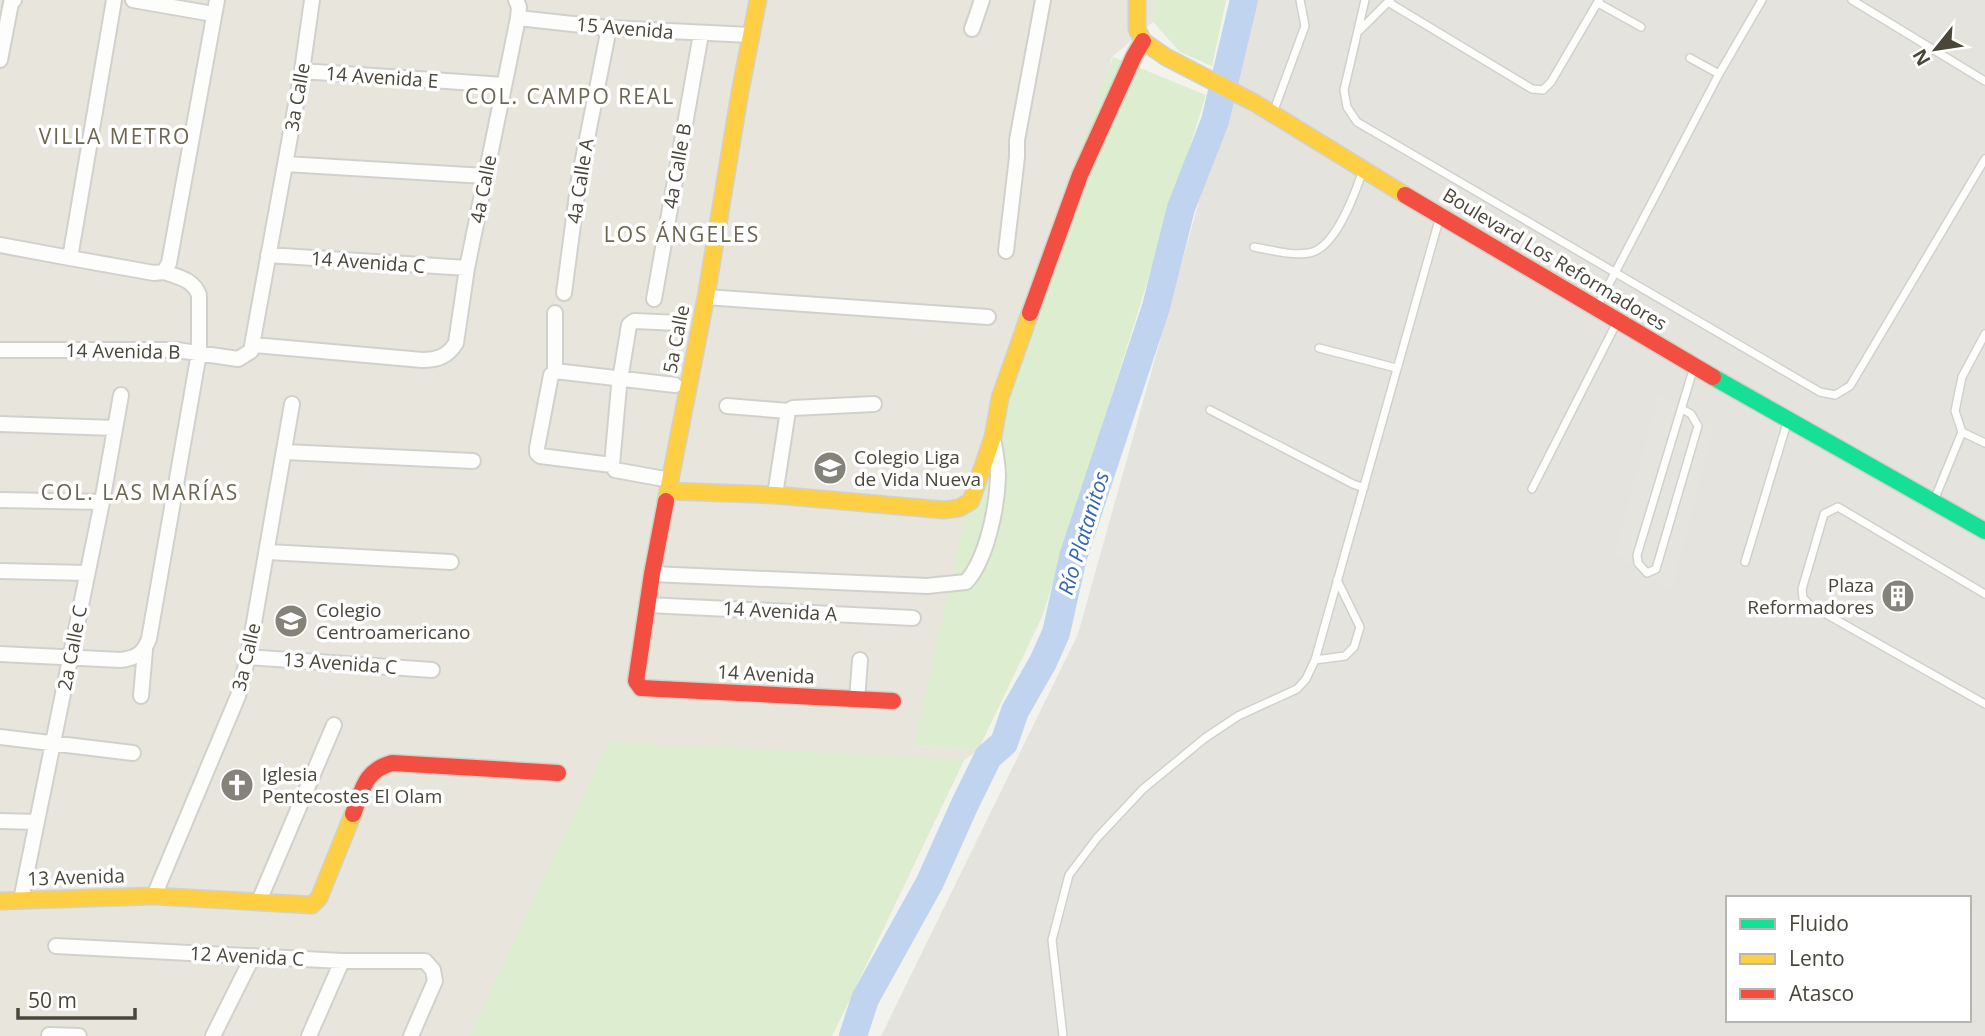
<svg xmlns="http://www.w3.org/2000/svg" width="1985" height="1036" font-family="'Open Sans',sans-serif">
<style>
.residential{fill:#e7e5dc}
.industrial{fill:#e5e3de;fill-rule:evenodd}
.green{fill:#dcedd0}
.parking{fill:#e5e4df}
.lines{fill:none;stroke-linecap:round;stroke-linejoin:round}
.river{stroke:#c1d4ef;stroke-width:28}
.lane-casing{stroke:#d1d1cc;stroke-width:10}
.street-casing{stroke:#d1d1cc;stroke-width:18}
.fast-casing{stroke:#d2d1c5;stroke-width:19}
.slow-casing{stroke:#d2d1c5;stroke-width:19}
.jam-casing{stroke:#d2d1c5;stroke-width:19}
.lane{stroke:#fdfdfc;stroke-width:7}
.street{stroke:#fdfdfc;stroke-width:14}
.fast{stroke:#16e098;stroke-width:16}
.slow{stroke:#ffcf43;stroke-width:16}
.jam{stroke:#f24e42;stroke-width:16}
.labels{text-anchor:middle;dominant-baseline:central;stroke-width:7;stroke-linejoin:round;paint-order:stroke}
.street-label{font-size:19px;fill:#4a473a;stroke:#fff}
.poi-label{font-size:19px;fill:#4a473a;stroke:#fff;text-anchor:start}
.neighbourhood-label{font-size:21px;letter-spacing:2px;fill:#6c6651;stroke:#fff}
.water-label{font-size:21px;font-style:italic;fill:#3567b4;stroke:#fff}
</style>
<rect width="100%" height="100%" fill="#f3f3ee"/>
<path class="residential" d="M0 0H1155L1153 22 1112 57 914 746 978 750 964 760 832 1036H0Z"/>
<path class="industrial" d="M1251 0H1985V1036H881L1078 634 1234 76ZM1728 898H1969V1020H1728Z"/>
<path class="green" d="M1155 0H1226L1212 66 1180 52 1153 22Z
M1113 57 1206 95 1042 617 978 750 914 746 995 386Z
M609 742 964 760 832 1036H470Z"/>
<path class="parking" d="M1659 394 1713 428 1672 590 1614 554Z"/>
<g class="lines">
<path class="river" d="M853 1036 865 999 930 882 965 804 988 757 1004 743 1015 711 1043 662 1056 633 1073 557 1156 307 1181 208 1215 121 1244 0"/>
<defs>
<path id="lane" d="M1365 0 1344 90 1347 107 1357 122 1820 392 1835 395 1850 386 1985 159
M1852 0 1985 81
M1388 2 1532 89 1543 90 1551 82 1599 0
M1598 3 1641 27
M1360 30 1390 0
M1690 58 1719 74
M1274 110 1305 26 1300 0
M1254 247C1271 250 1291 256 1309 253 1335 249 1354 196 1362 173
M1597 307 1719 74 1762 0
M1319 348 1396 368
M1682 409 1691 414 1698 426 1656 569 1647 573 1638 563 1637 555 1693 370
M1210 410 1353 484 1364 488
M1962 432 1985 443
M1532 489 1616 324
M1935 498 1962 432 1955 411 1962 377 1985 334
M1745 562 1787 423
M1985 594 1838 507 1824 514 1802 589 1803 598 1810 605 1985 704
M1315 660 1345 656 1354 647 1360 627 1337 580
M1063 1036 1052 940 1069 875 1097 838 1143 789 1205 738 1238 716 1297 689 1306 679 1315 660 1439 220"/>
<path id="street" d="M133 0 213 14
M518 18 609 28 750 35
M972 29 982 0
M0 60 11 3 14 0
M302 71 504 85
M285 164 485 176
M0 245 70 258 114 0
M1006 251 1017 157V140L1043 0
M268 255 467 268
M70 258 154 273 164 272 169 263 217 0
M564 293 579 179 609 28
M706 297 988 317
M654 299 701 34
M253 345 422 360C438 360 448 356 456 343L467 268 518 18 519 7 516 0
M0 350H177L238 359 251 351 302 71 312 0
M555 371V313
M727 406 788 411
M0 424 115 428
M285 452 473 461
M612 465 619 386 629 325 634 321 680 323
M670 480 615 470 612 465 540 456 537 453V448L551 375 555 371 675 385
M775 495 788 411 793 408 874 404
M0 500 102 502
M268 552 451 562
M0 571 87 573
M652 574 927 586 966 582C987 559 997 507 998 477 998 466 996 454 994 443
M648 605 913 618
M0 654 121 660C136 658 143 654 149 639L199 353V295C193 279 178 277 164 272
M248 657 432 670
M141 696 145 650
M857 700 860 660
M0 737 133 753
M0 821 37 822
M154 896 238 696 248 657 292 404
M21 900 102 502 121 395
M259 901 334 725
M56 946 342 961H425L433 970 435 981 411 1036
M49 1035 79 1036
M213 1036 253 956
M309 1036 342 961"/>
<path id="fast" d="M1713 377 1985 531"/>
<path id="slow" d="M1137 0V29L1143 41 1166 57 1255 103 1405 195
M668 491 775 495 944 510 959 508 971 501 993 437 1000 398 1030 313
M666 501 706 297 740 92 758 0
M0 901 154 896 312 905 319 898 353 814"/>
<path id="jam" d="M1405 195 1713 377
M1030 313 1080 175 1134 56 1143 41
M666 501 652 574 636 681 641 688 893 701
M353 814C363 789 364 771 392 763L558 773"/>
</defs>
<use href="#lane" class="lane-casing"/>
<use href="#street" class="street-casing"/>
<use href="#fast" class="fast-casing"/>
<use href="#slow" class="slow-casing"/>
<use href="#jam" class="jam-casing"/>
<use href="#lane" class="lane"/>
<use href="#street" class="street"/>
<use href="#fast" class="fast"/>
<use href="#slow" class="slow"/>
<use href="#jam" class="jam"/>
</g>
<defs>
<symbol id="school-disc" viewBox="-11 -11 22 22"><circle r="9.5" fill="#858379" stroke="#fff"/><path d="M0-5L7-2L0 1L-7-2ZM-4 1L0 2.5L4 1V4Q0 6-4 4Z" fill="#fff"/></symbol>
<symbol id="building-disc" viewBox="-11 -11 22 22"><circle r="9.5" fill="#858379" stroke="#fff"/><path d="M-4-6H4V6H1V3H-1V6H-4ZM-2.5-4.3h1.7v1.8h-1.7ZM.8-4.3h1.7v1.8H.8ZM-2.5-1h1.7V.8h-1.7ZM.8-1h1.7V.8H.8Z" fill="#fff"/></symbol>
<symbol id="church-disc" viewBox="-11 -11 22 22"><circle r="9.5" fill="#858379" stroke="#fff"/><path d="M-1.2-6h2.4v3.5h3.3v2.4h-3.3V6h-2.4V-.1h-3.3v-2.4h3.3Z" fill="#fff"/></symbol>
</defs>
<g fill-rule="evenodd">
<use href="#school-disc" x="811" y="449" width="38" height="38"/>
<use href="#building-disc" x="1879" y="577" width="38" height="38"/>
<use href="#school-disc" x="272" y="602" width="38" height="38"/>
<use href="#church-disc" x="218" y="766" width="38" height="38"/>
</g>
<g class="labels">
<g class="street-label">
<text transform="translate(625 28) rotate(5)">15 Avenida</text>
<text transform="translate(382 77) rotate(4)">14 Avenida E</text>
<text transform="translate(297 97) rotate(-80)">3a Calle</text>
<text transform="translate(677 166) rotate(-80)">4a Calle B</text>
<text transform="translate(580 181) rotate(-81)">4a Calle A</text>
<text transform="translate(483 189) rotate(-79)">4a Calle</text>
<text transform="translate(1555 259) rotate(31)">Boulevard Los Reformadores</text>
<text transform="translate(368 262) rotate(4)">14 Avenida C</text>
<text transform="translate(676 339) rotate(-79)">5a Calle</text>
<text transform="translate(123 351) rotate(1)">14 Avenida B</text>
<text transform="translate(780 611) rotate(3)">14 Avenida A</text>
<text transform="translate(72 648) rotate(-79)">2a Calle C</text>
<text transform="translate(246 657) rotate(-77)">3a Calle</text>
<text transform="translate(340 663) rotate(4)">13 Avenida C</text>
<text transform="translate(766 674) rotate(3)">14 Avenida</text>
<text transform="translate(76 877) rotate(-2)">13 Avenida</text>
<text transform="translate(247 956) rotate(3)">12 Avenida C</text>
</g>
<g class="poi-label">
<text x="854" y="457">Colegio Liga<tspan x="854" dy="22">de Vida Nueva</tspan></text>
<text x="1874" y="585" text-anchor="end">Plaza<tspan x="1874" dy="22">Reformadores</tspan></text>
<text x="316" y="610">Colegio<tspan x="316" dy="22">Centroamericano</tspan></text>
<text x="262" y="774">Iglesia<tspan x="262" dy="22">Pentecostes El Olam</tspan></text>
</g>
<g class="neighbourhood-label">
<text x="570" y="96">COL. CAMPO REAL</text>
<text x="115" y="136">VILLA METRO</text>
<text x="682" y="234">LOS ÁNGELES</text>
<text x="140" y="492">COL. LAS MARÍAS</text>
</g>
<g class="water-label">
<text transform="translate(1083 533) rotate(-73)">Río Platanitos</text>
</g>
</g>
<rect x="1726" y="896" width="245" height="126" fill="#ffffff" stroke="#b7b5b0" stroke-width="2"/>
<rect x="1740" y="919" width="35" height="10" fill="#16e098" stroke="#b7b5b0" stroke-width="2"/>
<text x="1789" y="931" font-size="21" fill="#4a473a">Fluido</text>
<rect x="1740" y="954" width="35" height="10" fill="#ffcf43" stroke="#b7b5b0" stroke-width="2"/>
<text x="1789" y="966" font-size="21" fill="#4a473a">Lento</text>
<rect x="1740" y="989" width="35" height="10" fill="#f24e42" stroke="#b7b5b0" stroke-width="2"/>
<text x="1789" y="1001" font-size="21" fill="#4a473a">Atasco</text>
<g transform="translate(1936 49) rotate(240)" stroke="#ffffff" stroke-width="5" paint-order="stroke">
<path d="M0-5L12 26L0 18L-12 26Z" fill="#4a473a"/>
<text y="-10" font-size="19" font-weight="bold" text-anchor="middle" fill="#4a473a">N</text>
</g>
<path d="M18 1008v10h117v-10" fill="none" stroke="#4a473a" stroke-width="3.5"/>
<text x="28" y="1008" font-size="21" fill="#4a473a" stroke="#ffffff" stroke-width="5" paint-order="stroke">50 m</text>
</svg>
